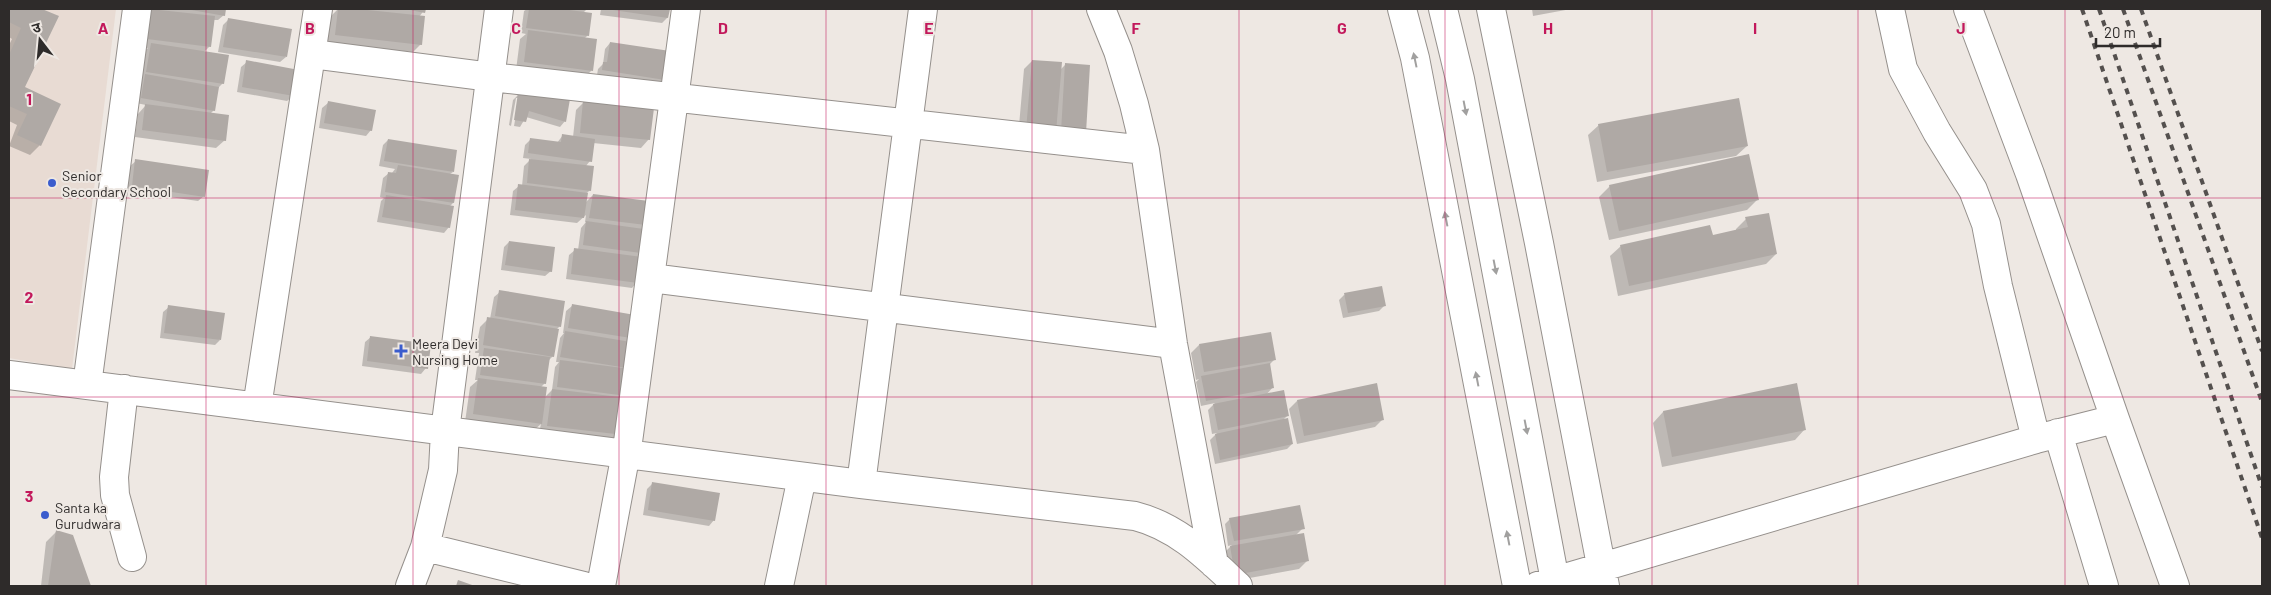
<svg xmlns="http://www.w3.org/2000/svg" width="2271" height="595" font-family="Barlow,'Noto Sans Devanagari',sans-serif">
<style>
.built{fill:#e8dbd3}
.shadow{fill:#0003}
.building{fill:#afa9a5}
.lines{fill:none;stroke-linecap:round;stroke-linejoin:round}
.minor-casing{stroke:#95908c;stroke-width:30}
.minor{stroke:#fff;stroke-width:28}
.rail{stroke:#54504e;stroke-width:4;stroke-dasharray:6 6;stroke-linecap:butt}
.oneway{fill:#a1a09f}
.grid{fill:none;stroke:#c2185b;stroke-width:1;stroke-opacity:0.55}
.poi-dot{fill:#3b5ccd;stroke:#eee8e3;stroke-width:2}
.labels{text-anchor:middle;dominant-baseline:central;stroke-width:4;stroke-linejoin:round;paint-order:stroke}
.poi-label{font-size:14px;fill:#2e2b2a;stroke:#eee8e3;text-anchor:start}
.grid-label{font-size:16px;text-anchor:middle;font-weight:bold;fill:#c2185b;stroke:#eee8e3;stroke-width:4;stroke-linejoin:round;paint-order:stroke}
</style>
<rect width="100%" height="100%" fill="#eee8e3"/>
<path class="built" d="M9 9H116L72 369 9 358Z"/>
<path class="shadow" d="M9 9H40L57 17 23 88 40 145 30 155 9 146 17 125 9 121V45L12 39 9 37Z
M146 9H225L224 15 218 20H214L210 46 204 52 223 83 217 89 214 110 210 114 225 140 216 148 135 137 138 114 146 105 136 103 143 52 148 48 139 47Z
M338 9H425L419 17 421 44 413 52 327 43 331 16Z
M527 9H587L583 13 588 35 584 39 596 40 591 71 583 79 516 70 520 39 526 34 521 33 524 11Z
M601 9H668L667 18 662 23 600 15Z
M1532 9H1571L1533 16Z
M229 19 286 57 280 62 218 52 223 25Z
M610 43 664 79 659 85 597 75 598 69 603 64 605 49Z
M1032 61 1060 70 1065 65 1085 132 1018 137 1024 69Z
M247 62 293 96 287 101 237 92 241 67Z
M519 94 565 121 560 127 526 117 520 127 514 126 519 98H516L511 126 509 125 513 100Z
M584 102 649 139 641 148 593 143 590 161 585 167 590 190 586 194 585 203 593 195 655 203 637 282 632 288 566 279 569 255 575 250H578L581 228 586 222H585L586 215 577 223 510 215 513 191 519 186H522L524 166 531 159 523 158 525 145 531 139 557 143 563 135 573 137 576 110Z
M328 103 371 130 366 136 319 128 322 108Z
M1599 125 1747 146 1736 156 1597 182 1588 135Z
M388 140 453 172 450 174 453 203 450 206 449 227 444 233 377 222 381 201 384 198 380 197 383 178 389 173H392L395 169 379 166 383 145Z
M136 161 204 196 198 201 127 191 130 166Z
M1610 186 1758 199 1747 210 1609 240 1599 197Z
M1746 219 1776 254 1766 264 1618 296 1610 256 1621 246 1712 236 1736 231V229Z
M509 242 551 271 545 276 501 270 504 247Z
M500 292 560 326 557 329 553 356 548 361 545 383 540 388 545 397 552 390 555 367 559 362H556L560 338 564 333H563L566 311 572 306 630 338 625 343H630L614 443 539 433 541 424 533 431 465 422 470 387 478 380H475L479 353H475L480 327 488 319H490L494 297Z
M1344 295 1385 305 1379 311 1343 318 1339 300Z
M169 307 220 340 215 345 160 338 163 312Z
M371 337 426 368 421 374 362 366 365 342Z
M1199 345 1274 360 1269 365 1273 387 1266 395 1288 415 1282 421 1292 444 1287 449 1215 464 1210 440 1217 433 1212 434 1208 410 1215 403 1201 406 1196 382 1199 379 1196 380 1191 353Z
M1796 385 1805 429 1795 440 1662 467 1653 423 1663 412Z
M1297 401 1383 419 1375 427 1297 444 1289 409Z
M653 483 714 520 709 526 643 515 647 489Z
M1230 519 1303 528 1296 535 1307 561 1299 569 1227 582 1222 555 1232 545 1228 546 1225 524Z
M56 532 72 536 89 586H41L46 542Z"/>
<path class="building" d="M9 9H42L59 16 25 87 61 104 41 146 17 135 27 114 9 106V55L21 28 9 22Z
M150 9 215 16 211 47 147 39Z
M186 9H226L225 16Z
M338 9H358L425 16 422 45 335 35Z
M405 9H426L425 13Z
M529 9H562L592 13 589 36 526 28Z
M606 9H670L668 18Z
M228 18 292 29 287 57 223 47Z
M528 30 597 39 593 71 524 62Z
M610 42 670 51 665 80 602 70 603 62H607Z
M151 43 229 55 224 84 146 72Z
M246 60 299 70 294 96 242 87Z
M1032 60 1062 62 1056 132 1026 130Z
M1065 63 1090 65 1086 133 1061 132Z
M145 74 219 87 215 111 141 98Z
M518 93 570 99 566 122 529 111 526 122 514 120Z
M1739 98 1748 146 1607 172 1598 124Z
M328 101 376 110 372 131 324 123Z
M583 101 654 108 650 140 580 133Z
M145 104 229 115 226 141 142 130Z
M562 134 595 139 592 162 528 153 530 138 561 142Z
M388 139 457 150 454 172 384 161Z
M1749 154 1759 200 1619 231 1609 185Z
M135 159 209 170 205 197 132 186Z
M529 159 594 166 591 191 527 183Z
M398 165 459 175 454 203 385 192 388 172 396 173Z
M518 184 588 193 584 218 515 210Z
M593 194 657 202 654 226 589 218Z
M386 195 454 206 450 228 382 217Z
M1769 213 1777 254 1629 286 1620 245 1710 225 1713 235 1748 227 1745 217Z
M586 221 651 230 648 254 583 245Z
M509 241 555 247 552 272 505 265Z
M574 248 642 257 638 283 571 274Z
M1382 286 1386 306 1348 313 1344 293Z
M499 290 565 301 561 327 495 316Z
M572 304 635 315 631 338 568 328Z
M168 305 225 313 221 340 164 333Z
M487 317 559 329 554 357 483 345Z
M565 331 631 342 627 368 560 357Z
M1271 332 1276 360 1204 372 1199 344Z
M370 336 431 344 428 369 367 361Z
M484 348 550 357 546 384 480 375Z
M560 360 631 369 627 396 557 387Z
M1270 363 1274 388 1206 401 1201 376Z
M478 378 547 387 542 424 473 414Z
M1377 383 1384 420 1304 436 1297 400Z
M1797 383 1806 430 1672 457 1663 411Z
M552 389 628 398 624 435 547 426Z
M1284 390 1289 416 1218 430 1213 404Z
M1288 418 1293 444 1220 460 1215 434Z
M652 482 720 493 715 521 648 510Z
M1300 505 1305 529 1234 541 1229 518Z
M56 530 73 535 91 586H48Z
M1304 533 1309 561 1235 575 1230 546Z
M458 580 475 586H456Z"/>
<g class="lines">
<defs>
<path id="minor" d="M1101 9 1118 51 1134 104 1145 150 1173 344 1214 564
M1402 9 1415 58 1517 586
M1443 9 1460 79 1556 586
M1491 9 1539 243 1605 586
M1890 9 1903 69 1937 132 1973 190 1986 224 1998 286 2036 439
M1968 9 2030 174 2115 419 2175 586
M312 54 491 77 1145 150
M651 278 1173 344
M9 375 861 484 1135 516C1178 527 1207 557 1238 586
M87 385 137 9
M124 389 114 477 115 495 132 557
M257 407 318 9
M2058 433 2104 586
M861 484 923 9
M425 547 584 586
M410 586 425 547 443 470 445 431 499 9
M601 586 628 442 686 9
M779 586 802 477
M1538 586 2036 439 2115 419"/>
</defs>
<use href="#minor" class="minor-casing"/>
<use href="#minor" class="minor"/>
<path class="rail" d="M2082 9 2262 538
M2099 9 2262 487
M2123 9 2262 402
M2141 9 2262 351"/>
</g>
<defs><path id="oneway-solid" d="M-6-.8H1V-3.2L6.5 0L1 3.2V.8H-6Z" transform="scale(1.25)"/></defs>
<g class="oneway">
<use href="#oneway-solid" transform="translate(1415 60) rotate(-102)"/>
<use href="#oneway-solid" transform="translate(1465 108) rotate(79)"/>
<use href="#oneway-solid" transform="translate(1446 219) rotate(-101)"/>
<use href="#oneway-solid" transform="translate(1495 267) rotate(79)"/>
<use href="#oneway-solid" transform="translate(1477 379) rotate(-101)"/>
<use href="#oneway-solid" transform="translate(1526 427) rotate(79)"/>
<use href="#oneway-solid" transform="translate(1508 538) rotate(-101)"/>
</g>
<path class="grid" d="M206 9V586M413 9V586M619 9V586M826 9V586M1032 9V586M1239 9V586M1445 9V586M1652 9V586M1858 9V586M2065 9V586M9 198H2262M9 397H2262"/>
<g class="poi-dot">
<circle cx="52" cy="183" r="5"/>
<path d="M398.5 343.5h5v5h5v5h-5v5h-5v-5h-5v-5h5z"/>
<circle cx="45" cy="515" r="5"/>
</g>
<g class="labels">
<g class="poi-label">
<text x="62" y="175">Senior<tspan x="62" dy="16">Secondary School</tspan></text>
<text x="412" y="343">Meera Devi<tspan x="412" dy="16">Nursing Home</tspan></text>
<text x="55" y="507">Santa ka<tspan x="55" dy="16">Gurudwara</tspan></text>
</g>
</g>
<g class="grid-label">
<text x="103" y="34">A</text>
<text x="310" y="34">B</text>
<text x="516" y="34">C</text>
<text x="723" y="34">D</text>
<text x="929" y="34">E</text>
<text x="1136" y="34">F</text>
<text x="1342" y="34">G</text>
<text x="1548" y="34">H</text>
<text x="1755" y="34">I</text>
<text x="1961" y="34">J</text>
<text x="29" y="105">1</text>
<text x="29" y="303">2</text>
<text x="29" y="502">3</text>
</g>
<rect width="2271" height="595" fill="none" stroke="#2e2b2a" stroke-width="20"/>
<g transform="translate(40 40) rotate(344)" stroke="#eee8e3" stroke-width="4" paint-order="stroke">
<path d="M0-4L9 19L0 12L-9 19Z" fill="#2e2b2a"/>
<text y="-8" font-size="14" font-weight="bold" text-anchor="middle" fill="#2e2b2a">उ</text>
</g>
<path d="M2096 38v8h64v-8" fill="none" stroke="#2e2b2a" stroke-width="2.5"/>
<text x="2104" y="38" font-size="15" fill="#2e2b2a" stroke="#eee8e3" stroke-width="4" paint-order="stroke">20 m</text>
</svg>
